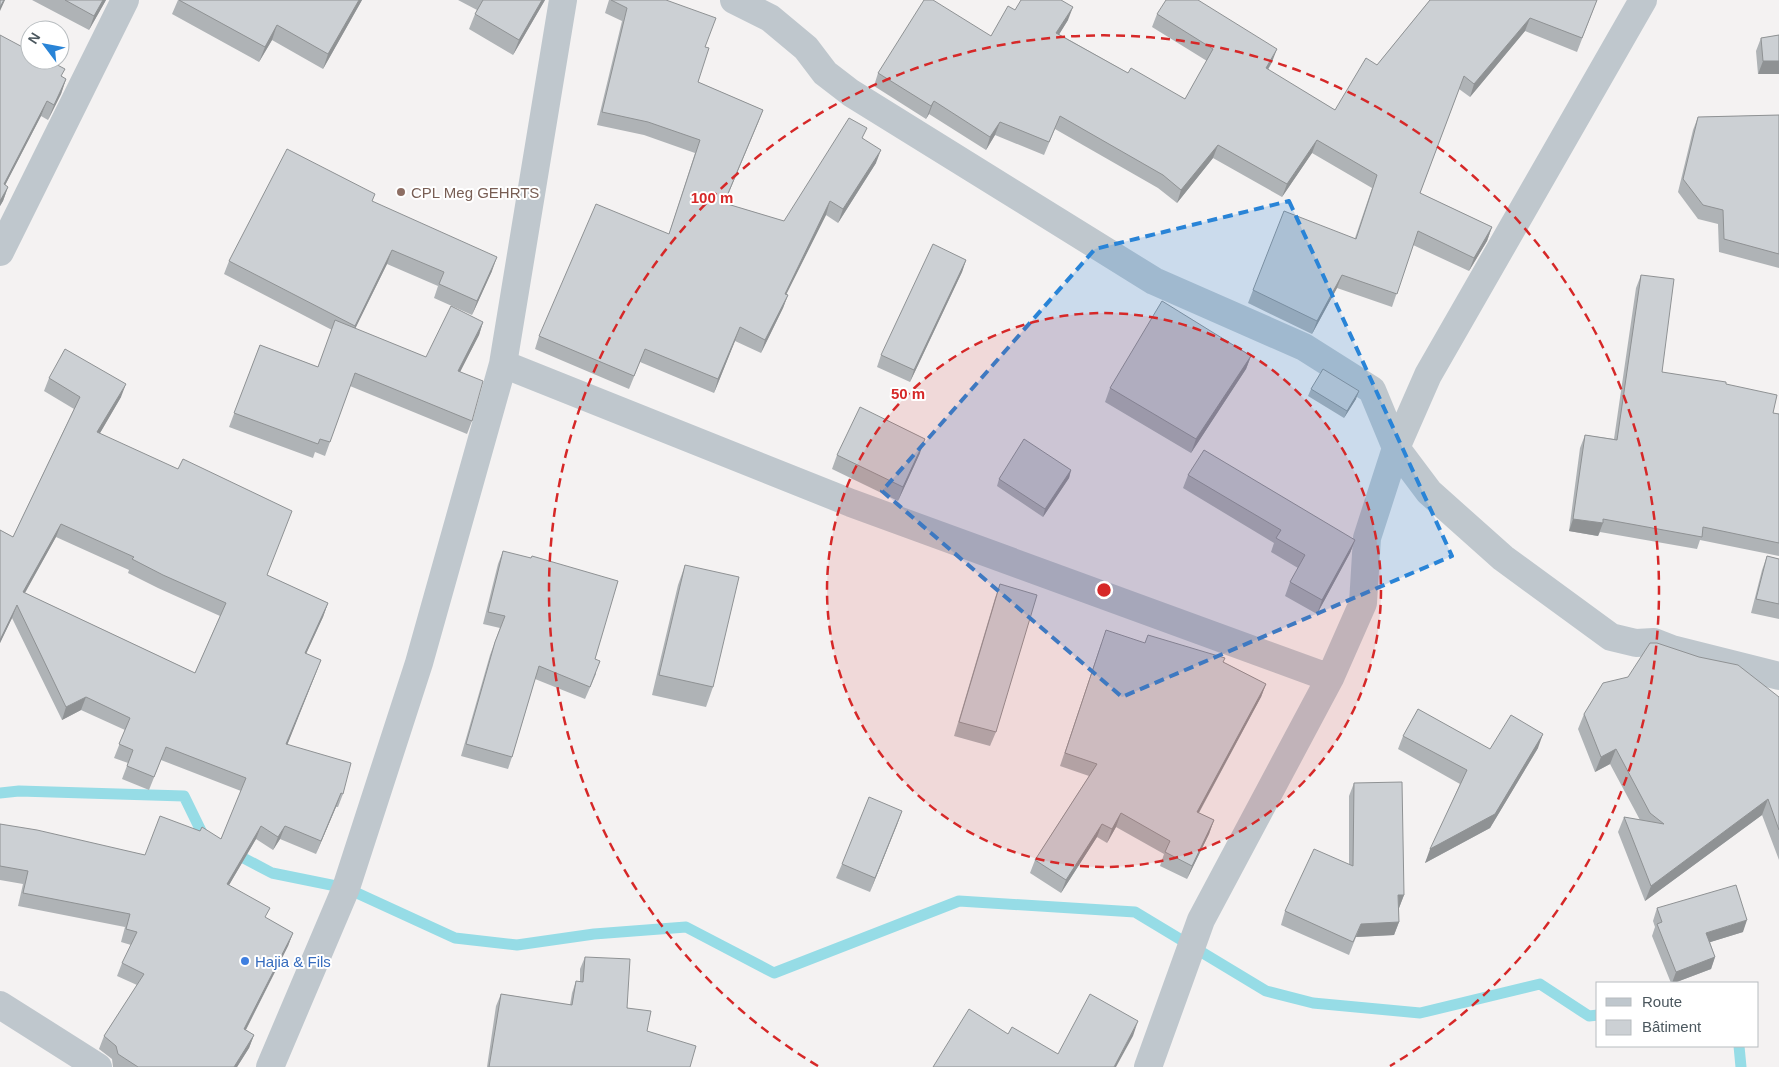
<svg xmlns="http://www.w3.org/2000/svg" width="1779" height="1067" font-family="Arial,sans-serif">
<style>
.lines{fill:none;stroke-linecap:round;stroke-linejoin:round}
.stream{stroke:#96dce6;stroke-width:11}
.minor{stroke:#bfc7cd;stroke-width:28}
.wall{fill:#afb3b6;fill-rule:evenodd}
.shaded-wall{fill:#8f9294}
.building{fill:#ccd0d4;stroke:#8f9294;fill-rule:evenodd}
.marked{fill:#2984d7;fill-opacity:0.2;stroke:#2984d7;stroke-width:4;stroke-dasharray:10 6;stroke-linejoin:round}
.ring{fill:none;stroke:#d62828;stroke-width:2.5;stroke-dasharray:9 6}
.education-dot{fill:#8d6e63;stroke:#fff;stroke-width:2}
.shop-dot{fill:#3f7fe0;stroke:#fff;stroke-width:2}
.labels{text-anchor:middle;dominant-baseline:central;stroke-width:4;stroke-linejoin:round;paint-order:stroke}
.education-label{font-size:15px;fill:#785e54;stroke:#fff;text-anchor:start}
.shop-label{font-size:15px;fill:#366cbe;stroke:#fff;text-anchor:start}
.centre{fill:#d62828;stroke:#fff;stroke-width:2.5}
.ring-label{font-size:15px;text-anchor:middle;font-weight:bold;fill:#d62828;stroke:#fff;stroke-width:4;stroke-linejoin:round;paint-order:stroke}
</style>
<rect width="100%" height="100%" fill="#f4f2f2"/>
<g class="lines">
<path class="stream" d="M0 793 19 791 184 796 204 837 211 841
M232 852 272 873 346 888 455 938 517 945 594 934 686 927 774 973 959 901 1135 912 1266 991 1313 1003 1420 1013 1540 984 1589 1016 1598 1015
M1739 1046 1741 1067"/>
<path class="minor" d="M734 0 770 18 806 48 825 73 851 93 1154 281 1304 347 1372 390 1396 448 1429 492 1503 558 1611 637 1636 643 1654 642 1672 649 1779 676
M0 252 125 0
M503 364 851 503 1330 678
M0 1005 98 1067
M270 1067 346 888 419 663 503 364 563 0
M1148 1067 1201 920 1330 678 1363 603 1367 538 1396 448 1428 375 1643 0"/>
</g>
<path class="wall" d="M32 0H106L89 30Z
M178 0H362L323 69 272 40 259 62 172 14Z
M458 0H545L513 55 469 29 475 14 477 10Z
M609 0H666L705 47 698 82 763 110 724 203 784 221 863 138 876 163 838 223 826 215 786 294 788 295 783 308 761 353 735 341 714 393 640 362 629 389 535 349 539 336 669 234 695 153 644 135 597 125 622 21 605 13Z
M1430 0H1597L1577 52 1525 31 1470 97 1459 89 1420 193 1492 227 1487 241 1469 271 1413 245 1392 307 1337 288 1312 334 1248 303 1253 290 1355 238 1372 188 1312 153 1282 197 1213 158 1177 203 1158 188 1055 129 1044 155 995 135 986 150 929 114 926 119 874 86 878 73 991 36 1015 10 1068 20 1059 34 1128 73 1185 99 1207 61 1152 27 1157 14 1272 62 1268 70 1335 110 1377 65Z
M0 35 66 79 61 94 48 120 41 116 5 185 8 187 3 201 0 206Z
M1779 35 1758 74 1756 51 1761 38Z
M1779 115V268L1719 252 1718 224 1698 219 1678 192 1693 130 1698 117Z
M372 202 492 271 472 315 434 298 438 286 387 264 355 329 426 357 483 322 479 335 460 371 472 421 467 434 350 386 325 456 315 452 313 458 229 427 260 345 318 367 332 330 224 274 229 261Z
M966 260 962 272 910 382 877 367 881 355Z
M1641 275 1662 372 1726 384 1773 413 1779 414V556L1700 540 1697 549 1600 532 1598 536 1569 531 1580 448 1585 435 1614 439 1636 288Z
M1251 356 1246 369 1191 453 1105 402 1110 388Z
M49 378 121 397 100 433 267 575 328 603 323 617 306 654 321 660 287 745 343 794 338 807H336L316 854 280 839 273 850 256 839 229 885 266 918 293 933 288 946 246 1030 254 1035 249 1048 237 1067H113L112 1059 99 1049 104 1036 137 985 117 976 122 963 131 945 121 942 125 927 18 906 23 884 0 880V824L145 855 221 839 241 791 161 760 149 790 122 779 128 763 114 758 125 730 81 710 62 720 12 618 0 643V530L13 537 74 409 44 391ZM56 537 129 570 128 573 158 588 220 616 195 673 25 593Z
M1311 389 1356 399 1344 418 1308 396Z
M920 453 898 501 832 469 837 455Z
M1071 470 1069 478 1043 517 997 486 999 479Z
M1188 475 1355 540 1350 553 1317 614 1285 596 1290 582 1298 568 1271 552 1274 543 1183 488Z
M503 551 595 659 596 674 585 699 535 679 512 757 508 769 461 756 490 655 500 628 483 624 498 564Z
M1767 556 1779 559V619L1751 613 1762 570Z
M685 565 713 687 706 707 652 695 678 585Z
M1000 584 996 732 990 746 954 736 995 598Z
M1148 635 1223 662 1266 684 1261 697 1199 813 1214 820 1209 834 1187 879 1160 866 1164 854 1116 827 1107 843 1097 837 1061 893 1030 873 1035 860 1089 776 1060 766 1101 644 1145 643Z
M1779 697V860L1762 815 1645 901 1618 832 1624 817 1640 820 1610 764 1595 772 1578 729 1584 714Z
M1403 736 1490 749 1538 748 1490 828 1425 863 1460 784 1398 749Z
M1354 783 1404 895 1399 908V922L1394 935 1356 937 1349 955 1281 925 1285 911 1349 864V796Z
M902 811 870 892 836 878 842 864Z
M1657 908 1743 932 1710 942 1715 957 1711 969 1674 983H1671L1652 936 1655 927 1653 921Z
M585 957 647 1031 690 1067H487L496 1006 501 994 570 1005 572 993 576 981 580 982V969Z"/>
<path class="shaded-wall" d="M4 0H5L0 11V7Z
M103 0H106L89 30 94 16Z
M359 0H362L323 69 328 54Z
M542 0H545L513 55 519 40Z
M1073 7 1068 20 1052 46 1056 33Z
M1530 18 1525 31 1470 97 1474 84Z
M277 25 272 40 259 62 265 47Z
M1277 49 1272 62 1261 81 1266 68Z
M1763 61H1779V74H1758Z
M66 79 61 94 48 120 54 105Z
M47 101 41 116 0 195 4 184Z
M934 101 929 114 926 119 931 106Z
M763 110 758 123 719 216 724 203Z
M1000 122 995 135 986 150 990 137Z
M1317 140 1312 153 1282 197 1287 184Z
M1218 145 1213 158 1177 203 1181 190Z
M881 150 876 163 838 223 843 209Z
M8 187 3 201 0 206V201Z
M830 201 826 215 780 307 785 294Z
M1492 227 1487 241 1469 271 1474 258Z
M392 250 387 264 350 339 355 326Z
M497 257 492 271 472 315 477 301Z
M966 260 962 272 910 382 914 370Z
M1342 275 1337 288 1312 334 1317 321Z
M788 295 783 308 761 353 765 340Z
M483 322 479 335 454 384 458 371Z
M740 327 735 341 714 393 718 379Z
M1251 356 1246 369 1191 453 1196 439Z
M126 384 121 397 93 445 97 432Z
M1359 391 1356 399 1344 418 1347 411Z
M925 439 920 453 898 501 903 487Z
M1071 470 1069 478 1043 517 1045 509Z
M1573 519 1603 523 1598 536 1569 531Z
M61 524 56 537 18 605 23 592Z
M1355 540 1350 553 1317 614 1322 600Z
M328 603 323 617 300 667 305 653Z
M17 605 12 618 0 643V640Z
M321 660 316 673 282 758 286 744Z
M1266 684 1261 697 1192 825 1197 812Z
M86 697 81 710 62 720 66 707Z
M1543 734 1538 748 1490 828 1425 863 1430 849Z
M1616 749 1610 764 1595 772 1601 757Z
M341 793 336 807 316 854 321 841Z
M1768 799 1762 815 1645 901 1651 886Z
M902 811 897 825 870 892 875 878Z
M1121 813 1116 827 1107 843 1112 829Z
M1214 820 1209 834 1187 879 1192 866Z
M1102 824 1097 837 1061 893 1066 880Z
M261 826 256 839 222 897 227 884Z
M285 826 280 839 273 850 278 837Z
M1398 895H1404L1399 908Z
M1747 920 1743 932 1701 945 1706 933Z
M1399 922 1394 935 1356 937 1349 955 1361 924Z
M293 933 288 946 239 1043 244 1029Z
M1715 957 1711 969 1674 983H1672L1676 972Z
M1138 1021 1133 1036 1116 1067H1114Z
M254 1035 249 1048 237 1067H234Z"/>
<path class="building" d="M0 0H4L0 7Z
M65 0H103L94 16Z
M179 0H359L328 54 277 25 265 47Z
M483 0H542L519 40 475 14Z
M611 0H666L716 18 705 47 709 48 698 82 763 110 724 203 784 221 849 118 867 128 862 138 881 150 843 209 830 201 785 294 788 295 765 340 740 327 718 379 645 349 634 376 539 336 596 204 669 234 700 140 648 122 602 112 627 8Z
M924 0H933L991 36 1008 6 1015 10 1021 0H1061L1073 7 1056 33 1128 73 1131 68 1185 99 1213 49 1157 14 1166 0H1198L1277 49 1266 68 1335 110 1366 58 1377 65 1430 0H1597L1582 38 1530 18 1474 84 1464 76 1420 193 1492 227 1474 258 1418 231 1397 294 1342 275 1317 321 1253 290 1284 211 1356 239 1377 175 1317 140 1287 184 1218 145 1181 190 1163 175 1060 116 1049 142 1000 122 990 137 934 101 931 106 878 73Z
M0 35 30 51V60H48L65 69 61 76 66 79 54 105 47 101 4 184 8 187 0 201Z
M1779 35V61H1763L1761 38Z
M1779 115V254L1724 239 1723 210 1703 205 1683 179 1698 117Z
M287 149 375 194 372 201 497 257 477 301 439 284 444 272 392 250 355 326 229 261Z
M933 244 966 260 914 370 881 355Z
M1641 275 1674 279 1662 372 1726 382V384L1777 395 1773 413 1779 414V543L1703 527 1702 537 1603 519V523L1573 519 1585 435 1617 440Z
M1162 301 1251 356 1196 439 1110 388Z
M451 306 483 322 458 371 483 381 472 421 355 373 330 442 320 439 318 444 234 413 260 345 318 367 335 320 426 357Z
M65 349 126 384 97 432 178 469 183 459 292 511 267 575 328 603 305 653 321 660 286 744 351 763 343 794 341 793 321 841 285 826 278 837 261 826 227 884 270 908 265 917 293 933 244 1029 254 1035 234 1067H138L118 1054 116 1046 104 1036 144 974 122 963 137 932 126 929 130 914 23 893 28 871 0 866V824L37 830 145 855 160 816 200 831 202 827 221 839 246 778 166 747 154 777 127 766 133 750 119 744 130 718 86 697 66 707 17 605 0 640V530L13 537 80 397 49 378ZM61 524 134 557 132 559 163 575 226 603 195 673 23 592Z
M1323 369 1359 391 1347 411 1311 389Z
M860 407 925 439 903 487 837 455Z
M1024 439 1071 470 1045 509 999 479Z
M1204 450 1355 540 1322 600 1290 582 1305 555 1276 538 1281 530 1188 475Z
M503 551 531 558 532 556 618 581 595 659 600 661 590 687 539 666 512 757 466 744 495 642 505 616 488 612Z
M1767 556 1779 559V604L1756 599Z
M685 565 739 577 713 687 659 675Z
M1000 584 1037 595 996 732 959 722Z
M1106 630 1145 643 1148 635 1225 658 1223 662 1266 684 1197 812 1214 820 1192 866 1165 852 1170 841 1121 813 1112 829 1102 824 1066 880 1035 860 1097 764 1065 753Z
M1650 643H1657L1699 657 1738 665 1779 697V830L1768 799 1651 886 1624 817 1664 824 1650 813 1616 749 1601 757 1584 714 1603 683 1628 677Z
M1418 709 1490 749 1511 715 1543 734 1495 814 1430 849 1467 770 1403 736Z
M1402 782 1404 895H1398L1399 922 1361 924 1353 942 1285 911 1314 849 1353 866 1354 783Z
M869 797 902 811 875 878 842 864Z
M1736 885 1747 920 1706 933 1715 957 1676 972 1657 924 1662 922 1657 908Z
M585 957 630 959 627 1008 651 1011 647 1031 696 1046 690 1067H489L501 994 572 1005 576 981 583 982Z
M1090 994 1138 1021 1114 1067H933L969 1009 1008 1034 1012 1027 1058 1054Z"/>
<path class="marked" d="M1289 201 1452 556 1122 697 882 491 1095 249Z"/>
<circle cx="1104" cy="590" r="277" fill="#d62828" fill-opacity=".12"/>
<g class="ring">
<circle cx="1104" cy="590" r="277"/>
<path d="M818 1066A555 555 0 1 1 1390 1066"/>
</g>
<circle class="education-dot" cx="401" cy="192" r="5"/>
<circle class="shop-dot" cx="245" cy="961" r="5"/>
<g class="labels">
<g class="education-label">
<text x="411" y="192">CPL Meg GEHRTS</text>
</g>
<g class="shop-label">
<text x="255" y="961">Hajia &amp; Fils</text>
</g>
</g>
<circle cx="1104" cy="590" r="8" class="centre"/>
<g class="ring-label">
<text x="712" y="203">100 m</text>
<text x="908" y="399">50 m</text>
</g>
<rect x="1596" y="982" width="162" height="65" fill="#ffffff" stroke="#b7bcbf"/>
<rect x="1606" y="998" width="25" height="8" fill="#bfc7cd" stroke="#b7bcbf"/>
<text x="1642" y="1007" font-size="15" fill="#4b575e">Route</text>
<rect x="1606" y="1020" width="25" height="15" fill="#ccd0d4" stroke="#b7bcbf"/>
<text x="1642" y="1032" font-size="15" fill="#4b575e">Bâtiment</text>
<g transform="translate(45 45) rotate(302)"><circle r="24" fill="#ffffff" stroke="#b7bcbf"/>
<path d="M0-4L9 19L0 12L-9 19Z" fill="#2984d7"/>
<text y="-8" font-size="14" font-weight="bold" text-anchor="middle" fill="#4b575e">N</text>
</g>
</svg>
